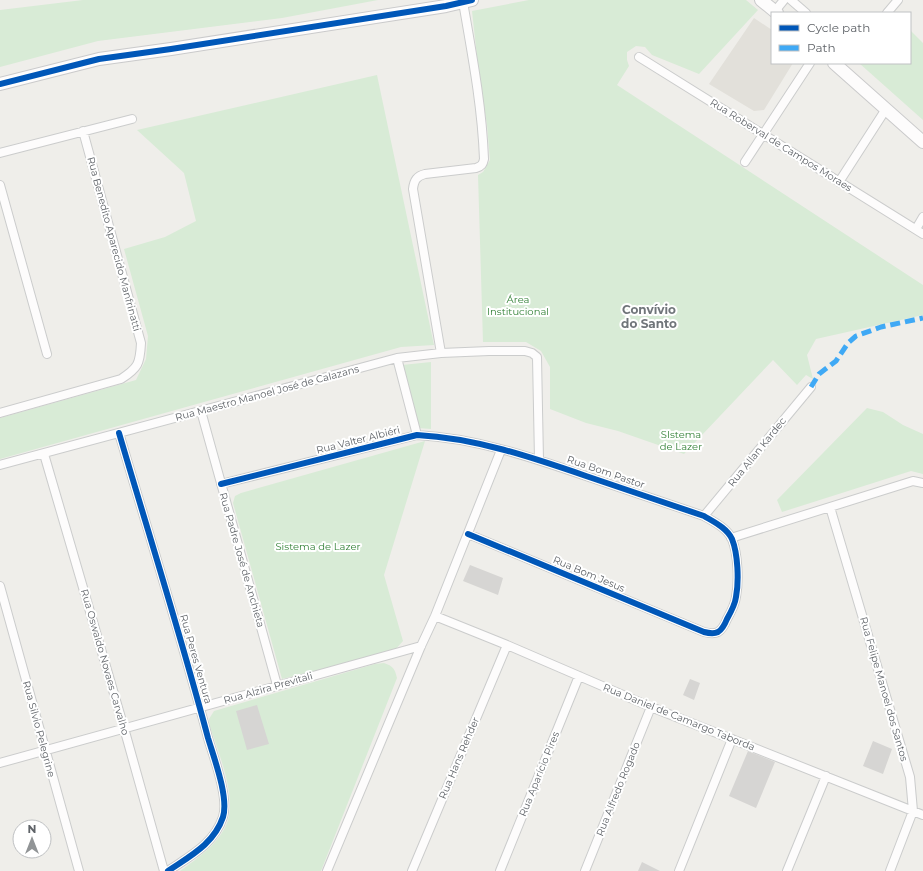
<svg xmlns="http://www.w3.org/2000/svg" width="923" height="871" font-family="Montserrat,sans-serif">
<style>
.education{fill:#e2e0da}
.green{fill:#d8ebd6}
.building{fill:#d6d5d3}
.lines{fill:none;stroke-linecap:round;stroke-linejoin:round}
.street-casing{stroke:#cbcccc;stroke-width:10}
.secondary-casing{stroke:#cacacb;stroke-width:14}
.street{stroke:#fdfcfc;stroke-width:8}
.secondary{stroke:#fdfcfc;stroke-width:12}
.quiet{stroke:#3fa9f5;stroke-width:5;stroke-dasharray:10 5;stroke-linecap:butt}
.cycleway-casing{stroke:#fff;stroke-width:8}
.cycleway{stroke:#0057b8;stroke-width:6}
.labels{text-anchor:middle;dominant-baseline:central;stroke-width:4;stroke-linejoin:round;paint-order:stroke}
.street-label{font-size:10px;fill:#5f6368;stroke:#fff}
.park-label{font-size:10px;fill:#348238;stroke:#fff}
.quarter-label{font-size:12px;font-weight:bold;fill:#70757a;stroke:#fff}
</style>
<rect width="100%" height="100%" fill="#efeeea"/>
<path class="education" d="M754 18 772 30V63H793L764 110 754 111 709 84Z"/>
<path class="green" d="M83 0H378L282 18 98 41 0 67V10Z
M529 0H746L758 10 699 74 652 55 645 47 636 46 627 52V60L629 66 617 85 923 285V315L816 339 807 355 813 379 806 375 797 385 773 360 684 454 618 431 586 423 550 409V367L541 351 526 342H483L478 175 483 172 490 160 487 125 479 75 472 11Z
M910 30 923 43V120L859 63H910Z
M377 75 434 345 401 347 0 459V418L136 380 146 359 148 336 124 249 165 237 196 221 184 173 137 130Z
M431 362V429L418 428 402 365Z
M867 408 883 412 903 425 923 434V474L911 471 782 512 777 500Z
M425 441 384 575 403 641 394 651 282 679 233 503 235 496 241 493Z
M384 663C393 666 395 669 397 678L321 871H180C198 858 221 842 228 820 236 795 218 751 210 727L209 719 214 711 375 664Z"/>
<path class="building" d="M470 565 503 578 498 595 463 581Z
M690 679 700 683 694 700 683 695Z
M257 705 269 744 247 750 236 711Z
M873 741 892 749 883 774 863 766Z
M748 751 775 762 756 808 729 796Z
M642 862 660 871H638Z"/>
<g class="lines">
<defs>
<path id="street" d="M791 0 806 13
M775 11 784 0
M887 13 898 0
M639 57 923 234
M0 153 132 119
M745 162 810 63
M839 182 886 109
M0 185 47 354
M916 229 923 217
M441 353 413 189C414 180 417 176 425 174L476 168C482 166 483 164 484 159 482 106 472 54 463 2
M397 358 417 435
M201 411 277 685
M0 413 121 379C138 368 140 364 141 343L83 131
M119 433C149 535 181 636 208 738 214 758 229 798 223 817 214 844 190 856 168 871
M44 454 124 728 164 871
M0 465 397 358 441 353 489 351H525L532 353 537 357 539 460
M221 484 417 435C475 438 531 457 586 476 625 489 665 503 704 516 714 522 727 528 732 539 738 554 739 581 736 597 735 605 731 612 727 619 725 624 723 629 718 632 714 634 708 633 704 632L468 534
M830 507 910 777 913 811 890 871
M704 516 811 387
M731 538 913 481 923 483
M0 586 79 871
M435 616 507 645 651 707 923 815
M0 763 421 646
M327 871 421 646 435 616 501 450
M412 871 507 645
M500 871 579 676
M585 871 651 707
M679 871 732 739
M787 871 826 776"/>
<path id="secondary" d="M761 0 777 13
M834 63 923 142
M0 84 99 59 171 49 446 6 472 0"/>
</defs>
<use href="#street" class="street-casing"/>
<use href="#secondary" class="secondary-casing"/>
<use href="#street" class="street"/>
<use href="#secondary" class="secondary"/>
<path class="quiet" d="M811 387 819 374 836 361 848 343 856 336 881 327 923 318"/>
<defs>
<path id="cycleway" d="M0 84 99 59 171 49 446 6 472 0
M119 433C149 535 181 636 208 738 214 758 229 798 223 817 214 844 190 856 168 871
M221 484 417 435C475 438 531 457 586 476 625 489 665 503 704 516 714 522 727 528 732 539 738 554 739 581 736 597 735 605 731 612 727 619 725 624 723 629 718 632 714 634 708 633 704 632L468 534"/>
</defs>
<use href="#cycleway" class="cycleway-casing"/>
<use href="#cycleway" class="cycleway"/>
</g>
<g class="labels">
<g class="street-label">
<text transform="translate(781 145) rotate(32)">Rua Roberval de Campos Moraes</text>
<text transform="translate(114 244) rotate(75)">Rua Benedito Aparecido Manfrinatti</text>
<text transform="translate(267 393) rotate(-15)">Rua Maestro Manoel José de Calazans</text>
<text transform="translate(358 440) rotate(-14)">Rua Valter Albiéri</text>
<text transform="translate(757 452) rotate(-51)">Rua Allan Kardec</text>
<text transform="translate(606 472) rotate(19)">Rua Bom Pastor</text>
<text transform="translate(242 560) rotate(74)">Rua Padre José de Anchieta</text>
<text transform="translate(589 574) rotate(23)">Rua Bom Jesus</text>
<text transform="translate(196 659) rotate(74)">Rua Peres Ventura</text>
<text transform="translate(105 662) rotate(74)">Rua Oswaldo Novaes Carvalho</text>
<text transform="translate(268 688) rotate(-16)">Rua Alzira Previtali</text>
<text transform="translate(884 689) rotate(74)">Rua Felipe Manoel dos Santos</text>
<text transform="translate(679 717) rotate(22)">Rua Daniel de Camargo Taborda</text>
<text transform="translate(39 729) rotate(75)">Rua Silvio Pelegrine</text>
<text transform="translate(459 758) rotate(-67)">Rua Hans Rehder</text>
<text transform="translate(539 774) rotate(-68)">Rua Aparício Pires</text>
<text transform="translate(618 789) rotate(-68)">Rua Alfredo Rogado</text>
</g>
<g class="park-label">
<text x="518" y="299">Área<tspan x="518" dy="12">Institucional</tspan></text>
<text x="681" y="434">SIstema<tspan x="681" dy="12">de Lazer</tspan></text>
<text x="318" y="546">Sistema de Lazer</text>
</g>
<g class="quarter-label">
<text x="649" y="309">Convívio<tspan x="649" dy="14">do Santo</tspan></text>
</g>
</g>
<rect x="771" y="12" width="140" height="52" fill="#ffffff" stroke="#bfc1c3"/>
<rect x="779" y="25" width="20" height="6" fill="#0057b8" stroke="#bfc1c3"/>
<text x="807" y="32" font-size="12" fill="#5f6368">Cycle path</text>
<rect x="779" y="45" width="20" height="6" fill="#3fa9f5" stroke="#bfc1c3"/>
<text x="807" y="52" font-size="12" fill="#5f6368">Path</text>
<g transform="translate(32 839)"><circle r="19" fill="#ffffff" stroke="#bfc1c3"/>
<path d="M0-3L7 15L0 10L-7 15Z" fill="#919496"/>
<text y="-6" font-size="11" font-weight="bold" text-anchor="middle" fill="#5f6368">N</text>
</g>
</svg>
